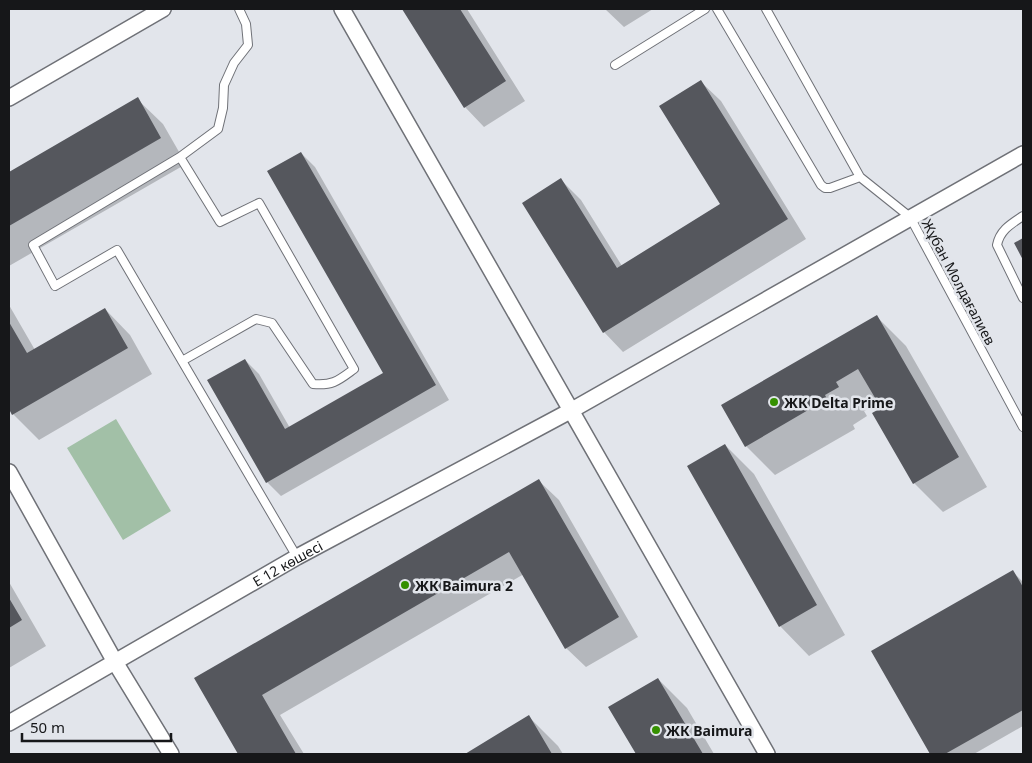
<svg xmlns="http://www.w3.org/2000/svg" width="1032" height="763" font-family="'Noto Sans',sans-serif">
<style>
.green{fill:#a2c0a7}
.shadow{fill:#0003}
.building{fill:#55575d}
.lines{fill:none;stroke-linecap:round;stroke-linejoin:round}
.lane-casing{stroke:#6f7177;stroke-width:10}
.street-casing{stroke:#6f7177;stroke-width:18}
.lane{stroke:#fff;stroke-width:8}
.street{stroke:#fff;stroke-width:15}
.poi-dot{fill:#359000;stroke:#e2e5eb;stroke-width:2}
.labels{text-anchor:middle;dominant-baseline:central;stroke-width:5;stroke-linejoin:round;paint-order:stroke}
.street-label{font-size:14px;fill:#161719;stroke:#e2e5eb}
.poi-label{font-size:14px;font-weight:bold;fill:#161719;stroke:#e2e5eb;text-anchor:start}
</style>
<rect width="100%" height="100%" fill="#e2e5eb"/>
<path class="green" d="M116 419 171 511 123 540 67 448Z"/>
<path class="shadow" d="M403 9H467L525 101 484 127 465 107Z
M605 9H653L624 27Z
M701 82 721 101 806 239 623 352 604 332 561 180 581 200 622 266 721 204Z
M137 99 163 124 186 164 9 266V173Z
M301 153 315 167 449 400 281 496 267 482 245 360 259 374 290 428 385 373Z
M9 305 35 350 105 309 130 335 152 374 39 440 13 414 9 406Z
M877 317 906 346 987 487 943 512 914 483 879 403 864 411 867 416 853 425 855 429 775 475 746 446Z
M725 445 754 474 845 635 809 656 780 626Z
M539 481 559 500 638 637 586 667 566 648 524 574 280 715 304 754H239L196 678Z
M1013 572 1023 582V726L974 754H931L873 652Z
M9 582 46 646 9 668Z
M658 679 687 708 714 754H638L610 707Z
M529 717 558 746 563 754H467Z"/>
<path class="building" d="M402 9H460L506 81 464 108Z
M701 80 788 219 603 333 522 203 561 178 617 268 720 204 659 106Z
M138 97 161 138 9 226V172Z
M301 152 436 385 266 483 207 380 245 359 285 429 383 373 267 171Z
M1023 238V260L1014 243Z
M105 308 128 348 12 415 9 409V322L27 353Z
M877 315 959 457 913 484 872 413 881 408 858 369 836 382 839 387 825 395 827 399 745 447 721 405Z
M725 444 817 605 779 627 687 466Z
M539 479 619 617 565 649 509 552 262 695 296 754H238L194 678Z
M1013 570 1023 587V710L945 754H930L871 651Z
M9 598 22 620 9 628Z
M658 678 703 754H636L608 707Z
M529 715 552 754H465Z"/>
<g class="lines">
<defs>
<path id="lane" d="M717 9 821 185 825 188H830L860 177
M766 9 860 177 910 217 1023 427
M615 65 705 9
M180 157 218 129 223 108 224 85 234 63 248 45 246 24 239 9
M1023 216C1011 224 1000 230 997 245L1023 298
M182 361 256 319 272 323 313 384C333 386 339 380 354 369L259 203 220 222 180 157 33 245 55 286 117 250 297 557"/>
<g id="street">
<path d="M342 9 767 754"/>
<path d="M9 98 163 9"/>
<path d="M9 472 115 662 171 754"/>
<path id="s1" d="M9 723 297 557 572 410 1023 154"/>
</g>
</defs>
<use href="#lane" class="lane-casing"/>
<use href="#street" class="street-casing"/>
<use href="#lane" class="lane"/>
<use href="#street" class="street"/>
</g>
<g class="poi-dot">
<circle cx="774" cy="402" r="5"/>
<circle cx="405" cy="585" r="5"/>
<circle cx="656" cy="730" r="5"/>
</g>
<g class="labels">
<g class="street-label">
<text transform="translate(959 282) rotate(62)">Жұбан Молдағалиев</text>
<text stroke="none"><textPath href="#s1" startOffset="321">Е 12 көшесі</textPath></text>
</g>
<g class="poi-label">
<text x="784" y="402">ЖК Delta Prime</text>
<text x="415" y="585">ЖК Baimura 2</text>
<text x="666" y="730">ЖК Baimura</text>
</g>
</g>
<rect width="1032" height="763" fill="none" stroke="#161719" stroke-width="20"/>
<path d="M22 733v8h149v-8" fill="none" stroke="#161719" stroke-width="2.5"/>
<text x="30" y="733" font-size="15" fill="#161719" stroke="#e2e5eb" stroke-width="4" paint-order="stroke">50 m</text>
</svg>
